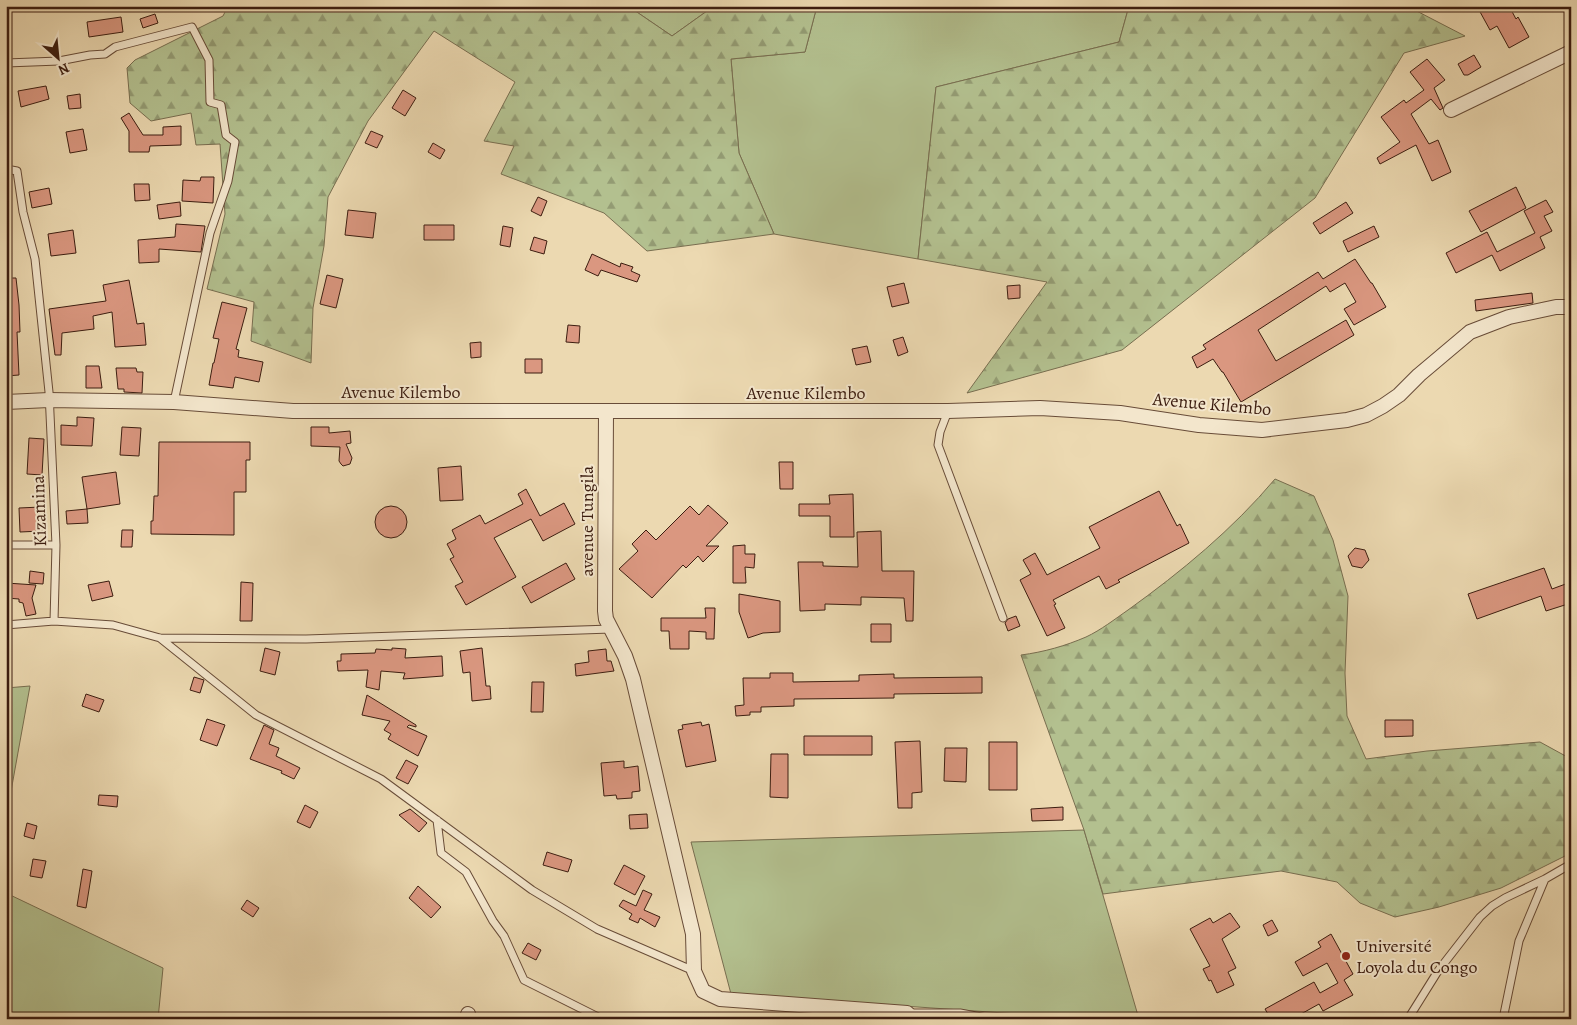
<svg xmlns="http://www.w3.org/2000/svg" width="1577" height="1025" font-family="Alegreya,serif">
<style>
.green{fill:#b3c08f;stroke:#786e50}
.forest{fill:url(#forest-firs);stroke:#786e50}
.building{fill:#da9780;stroke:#3c1d10}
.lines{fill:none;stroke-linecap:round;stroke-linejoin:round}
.service-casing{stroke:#684c38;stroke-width:9}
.minor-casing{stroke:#684c38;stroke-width:16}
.service{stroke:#f3e6cc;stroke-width:7}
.minor{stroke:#f3e6cc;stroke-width:14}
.poi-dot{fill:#8f2418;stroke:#f3e6cc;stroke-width:2}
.labels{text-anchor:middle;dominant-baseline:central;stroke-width:4;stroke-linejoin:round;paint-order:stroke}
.street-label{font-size:18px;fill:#3c1d10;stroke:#f3e6cc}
.poi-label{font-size:18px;fill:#3c1d10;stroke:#f3e6cc;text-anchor:start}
</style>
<defs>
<pattern id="forest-firs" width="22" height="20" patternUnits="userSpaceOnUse" patternTransform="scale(1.25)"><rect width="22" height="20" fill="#b3c08f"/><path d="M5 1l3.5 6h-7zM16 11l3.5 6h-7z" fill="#939b73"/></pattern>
</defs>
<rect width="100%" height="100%" fill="#ecd9b1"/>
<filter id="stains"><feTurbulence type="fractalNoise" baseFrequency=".004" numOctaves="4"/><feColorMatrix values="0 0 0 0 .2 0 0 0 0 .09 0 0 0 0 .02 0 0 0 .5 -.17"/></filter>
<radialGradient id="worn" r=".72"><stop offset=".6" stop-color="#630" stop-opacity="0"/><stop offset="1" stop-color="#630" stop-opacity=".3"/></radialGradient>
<path class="green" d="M628 6H714L672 36Z
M817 6H1129L1119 42 936 87 918 259 774 234 739 153 731 59 805 52Z
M30 686 6 819V688Z
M1084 830 1139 1019H1090L731 994 691 842Z
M6 893 163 968 158 1019H6Z"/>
<path class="forest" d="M228 6H628L672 36 714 6H817L805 52 731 59 739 153 774 234 647 251 604 213 501 174 514 146 484 141 515 82 434 31 368 121 328 197 324 246 313 308 311 363 251 341 254 302 207 289 225 214 220 144 196 145 191 113 151 121 130 103 127 68 135 60 223 16Z
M1129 6H1407L1465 36 1404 53 1315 198 1122 350 967 393 1047 282 918 259 936 87 1119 42Z
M1275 479 1314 496 1333 540 1348 596 1345 673 1347 716 1366 759 1427 751 1540 742 1571 759V853L1501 888 1439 907 1395 917 1360 903 1337 882 1281 871 1103 894 1084 830 1021 655C1044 652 1065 646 1086 637 1101 630 1115 619 1128 610 1181 572 1233 529 1275 479Z"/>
<path class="building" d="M1486 6H1509L1516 19 1518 17 1529 37 1509 48 1497 26 1490 30 1479 10Z
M155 14 158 23 143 28 140 19Z
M121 17 123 32 89 37 87 22Z
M1474 55 1481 67 1468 75H1464L1458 64Z
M1427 59 1445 80 1434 88 1443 108 1440 110 1431 99 1411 114 1429 144 1438 140 1451 172 1432 181 1416 145 1380 164 1377 158 1400 142 1381 117 1404 100 1406 103 1424 90 1410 72Z
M46 86 49 99 21 107 18 91Z
M403 90 416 98 405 116 392 108Z
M80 94 81 108 69 109 67 96Z
M129 113 143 135H163V127L181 126V145L150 146 149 152H129V131L121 118Z
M83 129 87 150 70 153 66 132Z
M371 131 383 136 377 148 365 143Z
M433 143 445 150 440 159 428 152Z
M201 177H214L213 203 182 201 183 180 200 181Z
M134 184H149L150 200 135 201Z
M1516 187 1526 208 1481 232 1469 211Z
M49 188 52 204 32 208 29 192Z
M538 197 547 201 541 216 531 211Z
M1546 200 1553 212 1544 216 1552 231 1540 237 1545 248 1500 271 1492 255 1456 273 1446 253 1487 232 1497 252 1535 233 1524 211Z
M180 202 181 216 159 219 157 205Z
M1346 202 1353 213 1320 234 1313 223Z
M348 210 376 213 373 238 345 235Z
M176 224 205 226 201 252 159 249V262L139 263 138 240 175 237Z
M424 225H454V240H424Z
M503 226 513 228 510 247 500 245Z
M1374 226 1379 237 1348 252 1343 241Z
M73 230 76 253 51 256 48 234Z
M534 237 547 241 544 254 530 250Z
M592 254 620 267 621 263 633 267 631 271 640 275 637 282 601 270 598 276 585 270Z
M1355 259 1371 283H1372L1386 307 1354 325 1344 309 1356 302 1345 283 1330 292 1326 286 1258 330 1276 361 1346 320 1354 335 1241 402 1223 372H1222L1213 359 1197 368 1192 357 1206 349 1203 345 1318 272 1323 279Z
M327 275 343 279 336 308 320 304Z
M6 278H16L19 305 20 332H17L19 375 6 376Z
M129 280 137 324 144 323 146 345 115 347 112 312 93 316 94 329 62 333 61 355H55L49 309 106 301 103 285Z
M904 283 909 303 892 307 887 287Z
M1020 285V298L1008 299 1007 286Z
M1532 293 1533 303 1476 311 1475 300Z
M222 302 247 308 236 349 239 350 238 357 263 362 259 382 235 377 233 388 209 385 213 363H214L219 339 213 338Z
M568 325 580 326 579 343 566 342Z
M903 337 908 352 898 356 893 340Z
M481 342V357L471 358 470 343Z
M867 346 871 362 856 365 852 349Z
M525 359H542V373H525Z
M86 366H99L102 388H86Z
M116 368H136L137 372H143L142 393 124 392V389H118Z
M77 417 94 418 92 446 61 445V425L77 426Z
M122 427 141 428 139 456 120 455Z
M311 427H329V433L350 431 351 443 346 444 352 458 350 464 343 466 341 464 339 461 340 447 311 446Z
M29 438 44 439 42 475 27 474Z
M159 442H250V460H246V492H234V535L151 534V521H153L154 496H158Z
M779 462H793V489H780Z
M461 466 463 500 440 501 438 468Z
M116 472 120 504 87 509 82 477Z
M526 489 540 516 564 503 575 524 543 541 531 519 494 538 516 577 466 605 455 586 463 582 450 559 454 557 447 544 456 539 452 530 480 515 485 524 523 504 518 494Z
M1159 491 1177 526 1180 524 1189 543 1118 580 1120 582 1106 589 1099 576 1053 600 1056 604 1054 605 1065 628 1047 636 1020 580 1031 574 1023 560 1035 553 1047 575 1100 548 1089 527Z
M853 494 854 537H830V516H799V504H830L829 495Z
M708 505 728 523 706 546H719L703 562 698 556 686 568 683 565 652 598 619 569 638 551 632 544 646 530 656 540 690 506 699 515Z
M375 522a16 16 0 1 1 32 0a16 16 0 1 1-32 0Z
M41 507 42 531 20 532 19 508Z
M87 509 88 523 67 524 66 511Z
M122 530H133L132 547H121Z
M881 531 882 571H914L913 621H906L904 598 861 597V605L825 604V610L800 611 798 562H823V566L858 567 857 532Z
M745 545V554H755L754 568 745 567 746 583H733V546Z
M1355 548 1365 550 1369 560 1362 568 1352 566 1348 556Z
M566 563 575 579 531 603 522 587Z
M1544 568 1552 589 1571 582V603L1546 611 1541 596 1477 619 1468 594Z
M30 571 44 573 43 584 29 583Z
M109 581 113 596 92 601 88 585Z
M241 582 253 583 252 621H240Z
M6 583 36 585 32 598 36 614 26 616 23 603 19 602V599L6 598Z
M739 594 780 601V632L763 633 748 638 739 612Z
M705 608H715L714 639H706V632L689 631V649H670L669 631H661V618H706Z
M1016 616 1020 626 1008 631 1005 623 1008 619Z
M871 624H891V642H871Z
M265 648 280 652 275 675 260 671Z
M392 648 406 649 405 658 442 656 443 676 403 679 405 673 381 671 379 690 366 687 368 670 338 671 337 661H341V654L375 653 376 649 392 650Z
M482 648 486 686H490L491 699 472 701 470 672 463 673 460 651Z
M606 649 607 661H611L614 671 576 676 575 664 589 662 588 651Z
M770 673H793V682L859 681V675L894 674V678L982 677V693L894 694V698L794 699V706L761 707V712H750V715L736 716 735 706 744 705 743 678H770Z
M194 677 204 680 200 693 190 690Z
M532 682H544L543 712H531Z
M86 694 104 700 99 712 82 706Z
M367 695 416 725V727L409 725 407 727 427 736 418 756 388 739 391 734 384 730 390 721 362 715Z
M207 719 225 725 217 746 200 740Z
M1385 720H1413V736L1385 737Z
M701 722 702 726 709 724 716 761 686 767 678 730 683 729 682 725Z
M264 725 274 730 269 744 279 748 276 756 300 768 294 779 281 773 282 771 250 759Z
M804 736H872V755H804Z
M920 741 922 792 912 793V808H898L895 742Z
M989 742H1017V790H989Z
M945 748H967L966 782 944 781Z
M771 754H788V798L770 797Z
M406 760 418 766 408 784 396 778Z
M624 761V768L638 766 640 791 632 792V798L617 799 616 795 604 796 601 763Z
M99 795 118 796 117 807 98 805Z
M305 805 318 812 310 828 297 822Z
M1063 807V820L1032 821 1031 809Z
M410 809 427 823 419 832 399 815Z
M647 814 648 828 630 829 629 815Z
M27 823 37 826 34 839 24 836Z
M547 852 572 860 568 872 543 865Z
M33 859 46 861 42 878 30 876Z
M624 865 645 876 635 895 614 884Z
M83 869 92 871 86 908 77 906Z
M418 886 441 907 431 918 409 898Z
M643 890 652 894 644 910 660 917 655 927 640 918 638 923 629 919 632 914 619 906 623 900 636 906Z
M247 900 259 908 253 917 241 909Z
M1230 913 1240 927 1222 939 1236 968 1228 972 1234 985 1217 993 1211 980 1209 981 1203 969 1210 966 1190 929 1210 918 1213 923Z
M1272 920 1278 931 1268 936 1263 925Z
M1331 934 1353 974 1344 980 1353 995 1323 1011 1319 1004 1292 1019H1271L1265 1009 1314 982 1320 993 1338 983 1327 963 1303 976 1295 962 1321 947 1318 942Z
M528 943 541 950 536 960 522 953Z"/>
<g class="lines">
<defs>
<path id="service" d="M6 63 59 61 90 55 105 54 115 47 192 27 209 60 210 102 221 105 226 135 235 142 228 181 210 233 174 402
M6 169 17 171 23 212 35 259 49 392 56 545 54 621
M948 411 940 432 938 445 1003 618
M6 545H56
M6 625 54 621 113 625 160 638 306 639 611 629
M160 638 256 715 381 779 532 890 597 929 694 971
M437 820 441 853 466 872 493 921 504 936 524 980 602 1019
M908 1013H960L992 1019
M1408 1019 1438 971 1480 917 1492 906 1505 898 1545 879
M1503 1019 1519 941 1545 879 1571 864"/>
<path id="minor" d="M1451 110 1571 52
M6 402 49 400 174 402 293 411H948L1040 408 1120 413 1199 425 1262 430 1347 420 1366 415 1383 406 1399 395 1419 375 1470 332 1509 317 1556 307H1571
M606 411 605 611 606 619 625 656 633 679 693 934 694 971 703 991 720 999 907 1013 913 1019
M467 1019 468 1014"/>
</defs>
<use href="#service" class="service-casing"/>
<use href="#minor" class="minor-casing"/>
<use href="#service" class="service"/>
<use href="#minor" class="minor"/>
</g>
<circle class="poi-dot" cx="1346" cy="956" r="5"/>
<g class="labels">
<g class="street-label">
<text x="401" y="392">Avenue Kilembo</text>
<text x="806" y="393">Avenue Kilembo</text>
<text transform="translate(1212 404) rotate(5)">Avenue Kilembo</text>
<text transform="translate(39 511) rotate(-92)">Kizamina</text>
<text transform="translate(587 521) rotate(-90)">avenue Tungila</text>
</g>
<g class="poi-label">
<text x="1356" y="946">Université<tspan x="1356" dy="21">Loyola du Congo</tspan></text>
</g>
</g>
<rect width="1577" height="1025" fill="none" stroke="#ecd9b1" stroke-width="25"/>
<rect x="8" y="8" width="1562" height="1010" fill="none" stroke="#3c1d10" stroke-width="2.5"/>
<rect x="12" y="12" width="1552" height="1000" fill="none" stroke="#3c1d10"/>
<g transform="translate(58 58) rotate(153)" stroke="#f3e6cc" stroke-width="4" paint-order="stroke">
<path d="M0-4L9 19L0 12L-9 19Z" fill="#3c1d10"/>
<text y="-8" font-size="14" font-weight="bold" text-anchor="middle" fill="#3c1d10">N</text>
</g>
<rect width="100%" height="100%" filter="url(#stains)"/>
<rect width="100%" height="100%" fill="url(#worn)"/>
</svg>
